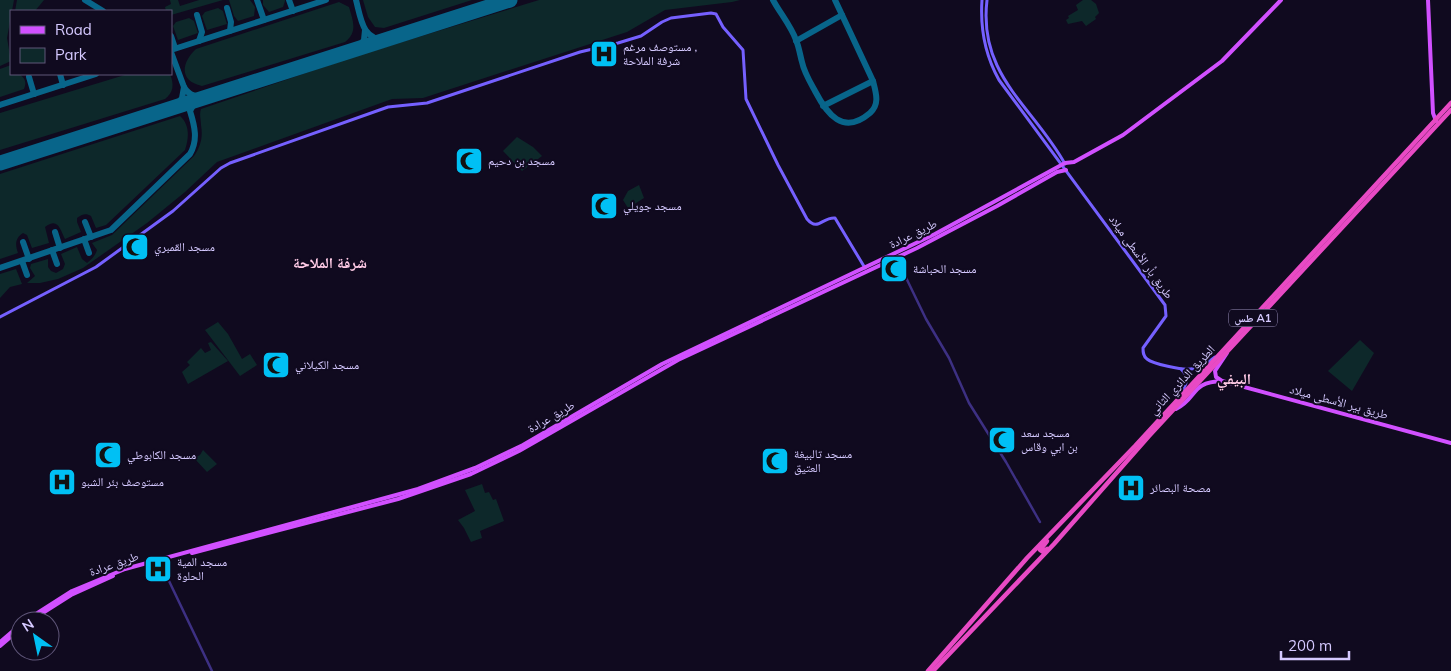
<svg xmlns="http://www.w3.org/2000/svg" width="1451" height="671" font-family="Mulish,'Noto Naskh Arabic',sans-serif">
  <style>
    .green { fill: #0d282a }
    .lines { fill: none; stroke-linecap: round; stroke-linejoin: round }
    .taxiway { stroke: #08658a; stroke-width: 6 }
    .runway { stroke: #08658a; stroke-width: 15 }
    .tertiary { stroke: #3d3083; stroke-width: 2.5 }
    .secondary { stroke: #7560ff; stroke-width: 3 }
    .primary { stroke: #d150ff; stroke-width: 4 }
    .trunk { stroke: #e84ac4; stroke-width: 4.5 }
    .labels { text-anchor: middle; stroke-width: 4; stroke-linejoin: round; paint-order: stroke }
    .shield { fill: #100a1f; stroke: #9a90bc; stroke-width: 1 }
    .shield-label { font-size: 11px; font-weight: bold; fill: #d5c9ff }
    .poi-label { font-size: 12px; fill: #d5c9ff; stroke: #100a1f; text-anchor: start }
    .street-label { font-size: 12px; fill: #d5c9ff; stroke: #100a1f }
    .quarter-label { font-size: 15px; font-weight: bold; fill: #ffcbe6; stroke: #100a1f }
  </style>
  <rect width="100%" height="100%" fill="#100a1f"/>
  <g class="green">
    <polygon points="0,0 14,0 7,38 11,61 0,66"/>
    <polygon points="17,0 44,0 35,11 15,11"/>
    <polygon points="170,0 178,0 180,6 199,0 223,0 171,15 171,11 166,11 165,7 171,4"/>
    <polygon points="229,0 250,0 255,7 254,16 238,21 234,16"/>
    <polygon points="263,0 285,0 285,1 283,7 269,12 263,5"/>
    <polygon points="363,0 472,0 384,28 375,27 368,17"/>
    <path d="M539 0H740L732 2 665 10 627 32 423 98 392 99 217 162 185 192 147 223 83 268 58 279 40 283H27L35 276 30 268 31 264 48 259V267L51 271 56 273 63 269 65 264 61 254 77 247 82 259 87 263C92 259 95 256 97 250L92 243 112 235 194 156C201 146 203 137 201 125 201 119 199 115 201 109L350 58Z"/>
    <polygon points="1083,0 1091,0 1096,4 1099,13 1095,17 1096,19 1086,26 1082,21 1068,24 1066,20 1069,18 1068,16 1078,10 1076,5"/>
    <path d="M339 2 349 7C353 21 358 32 345 42L202 86C179 81 181 63 196 49Z"/>
    <polygon points="218,8 223,11 227,24 207,30 202,16 205,12"/>
    <polygon points="189,18 194,21 198,33 178,40 173,26 176,22"/>
    <path d="M11 65V74H19C25 78 27 82 24 89L0 97V69Z"/>
    <path d="M128 74H170C174 84 174 92 165 99L0 150V113Z"/>
    <path d="M180 116C190 125 189 138 185 150L106 225 96 228 91 216C86 213 82 214 77 218V222L81 232 65 239C60 229 58 217 45 227L49 243 32 248 27 235 23 233C15 238 15 245 18 253L0 259V174Z"/>
    <polygon points="517,137 533,147 542,156 522,171 503,151"/>
    <polygon points="639,185 644,198 628,208 623,200 628,191"/>
    <polygon points="16,269 22,284 10,287 0,298 0,274"/>
    <polygon points="218,322 228,334 242,359 250,354 257,365 240,376 205,330"/>
    <polygon points="1360,340 1374,353 1352,391 1328,371"/>
    <polygon points="211,342 228,361 188,384 182,372 190,365 187,362 201,348 205,353 211,350 208,343"/>
    <polygon points="203,450 217,464 207,472 194,458 200,455"/>
    <polygon points="482,484 485,493 489,492 493,500 496,499 504,521 480,531 482,538 471,542 464,528 458,520 475,511 465,490"/>
  </g>
  <g class="lines">
    <g class="taxiway">
      <polyline points="85,0 103,11"/>
      <polyline points="257,0 264,20"/>
      <polyline points="289,0 293,11"/>
      <path d="M356 0C361 19 362 40 386 40"/>
      <path d="M773 0C780 13 791 26 796 40 799 47 800 55 802 62 804 72 810 82 815 91 827 114 843 136 870 113 880 104 876 93 873 81L835 0"/>
      <polyline points="227,8 231,22 230,31"/>
      <polyline points="197,15 202,32 199,41"/>
      <polyline points="171,36 175,48"/>
      <polyline points="796,41 842,15"/>
      <polyline points="357,49 364,40 365,30"/>
      <polyline points="171,50 326,0"/>
      <polyline points="171,52 184,87"/>
      <polyline points="60,74 63,85"/>
      <polyline points="29,77 34,94"/>
      <polyline points="0,105 96,74"/>
      <polyline points="823,106 873,81"/>
      <path d="M175 107 182 98 184 87C189 96 197 97 207 97"/>
      <polyline points="85,222 91,237"/>
      <polyline points="55,232 60,248"/>
      <polyline points="84,239 89,253"/>
      <polyline points="23,242 29,259"/>
      <polyline points="52,250 57,264"/>
      <polyline points="22,261 27,275"/>
      <path d="M0 268 111 230 190 154C198 140 195 127 190 111L196 100"/>
    </g>
    <polyline class="runway" points="0,163 510,0"/>
    <g class="tertiary">
      <polyline points="896,257 926,319 949,358 969,403 1006,462 1040,522"/>
      <polyline points="159,560 212,671"/>
    </g>
    <g class="secondary">
      <path d="M982 0C980 29 985 55 999 80L1165 305 1166 316 1143 348C1143 352 1143 356 1147 359 1153 364 1182 370 1190 369 1199 369 1208 362 1215 357"/>
      <path d="M987 0C978 76 1033 106 1065 164"/>
      <path d="M0 317 96 267 173 211 221 168 230 163 388 107 427 103 580 52 618 43 641 36 662 22 671 18 711 13 716 14 723 27 743 50 746 99 778 165 807 219C818 232 822 217 835 218L865 268"/>
      <path d="M1181 394C1186 385 1190 378 1181 369"/>
    </g>
    <g class="primary">
      <polyline points="1428,0 1433,113 1436,121"/>
      <polyline points="1222,381 1216,377 1215,371 1227,353"/>
      <path d="M1176 409C1198 398 1190 382 1222 381L1451 443"/>
      <polyline points="192,553 398,499 471,474 519,451 678,360 917,248 997,206 1057,172 1066,170"/>
      <polyline points="25,621 72,591 125,569 418,489 475,468 523,445 662,364 935,234 1065,163 1074,162 1123,135 1222,61 1281,0"/>
      <polyline points="30,621 71,595 113,576"/>
      <polyline points="0,642 20,625"/>
      <polyline points="0,646 20,629"/>
    </g>
    <g class="trunk">
      <polyline points="1047,549 1043,552 1040,550 1047,541"/>
      <polyline points="928,671 1027,558 1135,446 1451,103"/>
      <polyline points="933,671 1054,544 1149,436 1451,110"/>
    </g>
  </g>
  <defs>
    <g id="hospital-square" transform="scale(1.4375)"><rect x="-9" y="-9" width="18" height="18" rx="4" fill="#00c0f4" stroke="#100a1f"/><path d="M-5-5h3v3.5h4V-5h3V5h-3V1.5h-4V5h-3Z" fill="#111"/></g>
    <g id="mosque-square" transform="scale(1.4375)"><rect x="-9" y="-9" width="18" height="18" rx="4" fill="#00c0f4" stroke="#100a1f"/><path d="M3.5-4.9A6 6 0 1 0 3.5 4.9A5 5 0 1 1 3.5-4.9Z" fill="#111"/></g>
  </defs>
  <g fill-rule="evenodd">
    <use href="#hospital-square" x="604" y="54"/>
    <use href="#mosque-square" x="469" y="161"/>
    <use href="#mosque-square" x="604" y="206"/>
    <use href="#mosque-square" x="135" y="247"/>
    <use href="#mosque-square" x="894" y="269"/>
    <use href="#mosque-square" x="276" y="365"/>
    <use href="#mosque-square" x="1002" y="440"/>
    <use href="#mosque-square" x="108" y="455"/>
    <use href="#mosque-square" x="775" y="461"/>
    <use href="#hospital-square" x="62" y="482"/>
    <use href="#hospital-square" x="1131" y="488"/>
    <use href="#hospital-square" x="158" y="569"/>
  </g>
  <g class="labels">
    <rect class="shield" x="1229" y="309.5" width="48" height="17" rx="4"/>
    <g class="shield-label">
      <text x="1253" y="322">طس A1</text>
    </g>
    <g class="poi-label">
      <text x="623" y="51">مستوصف مرغم ,<tspan x="623" dy="14">شرفة الملاحة</tspan></text>
      <text x="488" y="165">مسجد بن دحيم</text>
      <text x="623" y="210">مسجد جويلي</text>
      <text x="154" y="251">مسجد القمبري</text>
      <text x="913" y="273">مسجد الحباشة</text>
      <text x="295" y="369">مسجد الكيلاني</text>
      <text x="1021" y="437">مسجد سعد<tspan x="1021" dy="14">بن ابي وقاس</tspan></text>
      <text x="794" y="458">مسجد تالبيغة<tspan x="794" dy="14">العتيق</tspan></text>
      <text x="127" y="459">مسجد الكابوطي</text>
      <text x="81" y="486">مستوصف بئر الشبو</text>
      <text x="1150" y="492">مصحة البصائر</text>
      <text x="177" y="566">مسجد المية<tspan x="177" dy="14">الحلوة</tspan></text>
    </g>
    <g class="street-label">
      <text transform="translate(913 234) rotate(-26)" y="4">طريق عرادة</text>
      <text transform="translate(1141 257) rotate(54)" y="4">طريق بأر الأسطى ميلاد</text>
      <text transform="translate(1182 380) rotate(-47)" y="4">الطريق الدائري الثاني</text>
      <text transform="translate(1339 402) rotate(15)" y="4">طريق بير الأسطى ميلاد</text>
      <text transform="translate(551 417) rotate(-30)" y="4">طريق عرادة</text>
      <text transform="translate(114 564) rotate(-19)" y="4">طريق عرادة</text>
    </g>
    <g class="quarter-label">
      <text x="330" y="268">شرفة الملاحة</text>
      <text x="1234" y="384">البيفي</text>
    </g>
  </g>
  <rect x="10" y="10" width="162" height="65" fill="#100a1f" stroke="#5f5679"/>
  <rect x="20" y="26" width="25" height="8" fill="#d150ff" stroke="#5f5679"/>
  <text x="55" y="35" font-size="15" fill="#d5c9ff">Road</text>
  <rect x="20" y="48" width="25" height="15" fill="#0d282a" stroke="#5f5679"/>
  <text x="55" y="60" font-size="15" fill="#d5c9ff">Park</text>
  <g transform="translate(35 636) rotate(327)"><circle r="24" fill="#100a1f" stroke="#5f5679"/>
  <path d="M0-4L9 19L0 12L-9 19Z" fill="#00c0f4"/>
  <text y="-8" font-size="14" font-weight="bold" text-anchor="middle" fill="#d5c9ff">N</text>
  </g>
  <path d="M1281 651v8h68v-8" fill="none" stroke="#d5c9ff" stroke-width="2.5"/>
  <text x="1288" y="651" font-size="15" fill="#d5c9ff" stroke="#100a1f" stroke-width="4" paint-order="stroke">200 m</text>
</svg>
